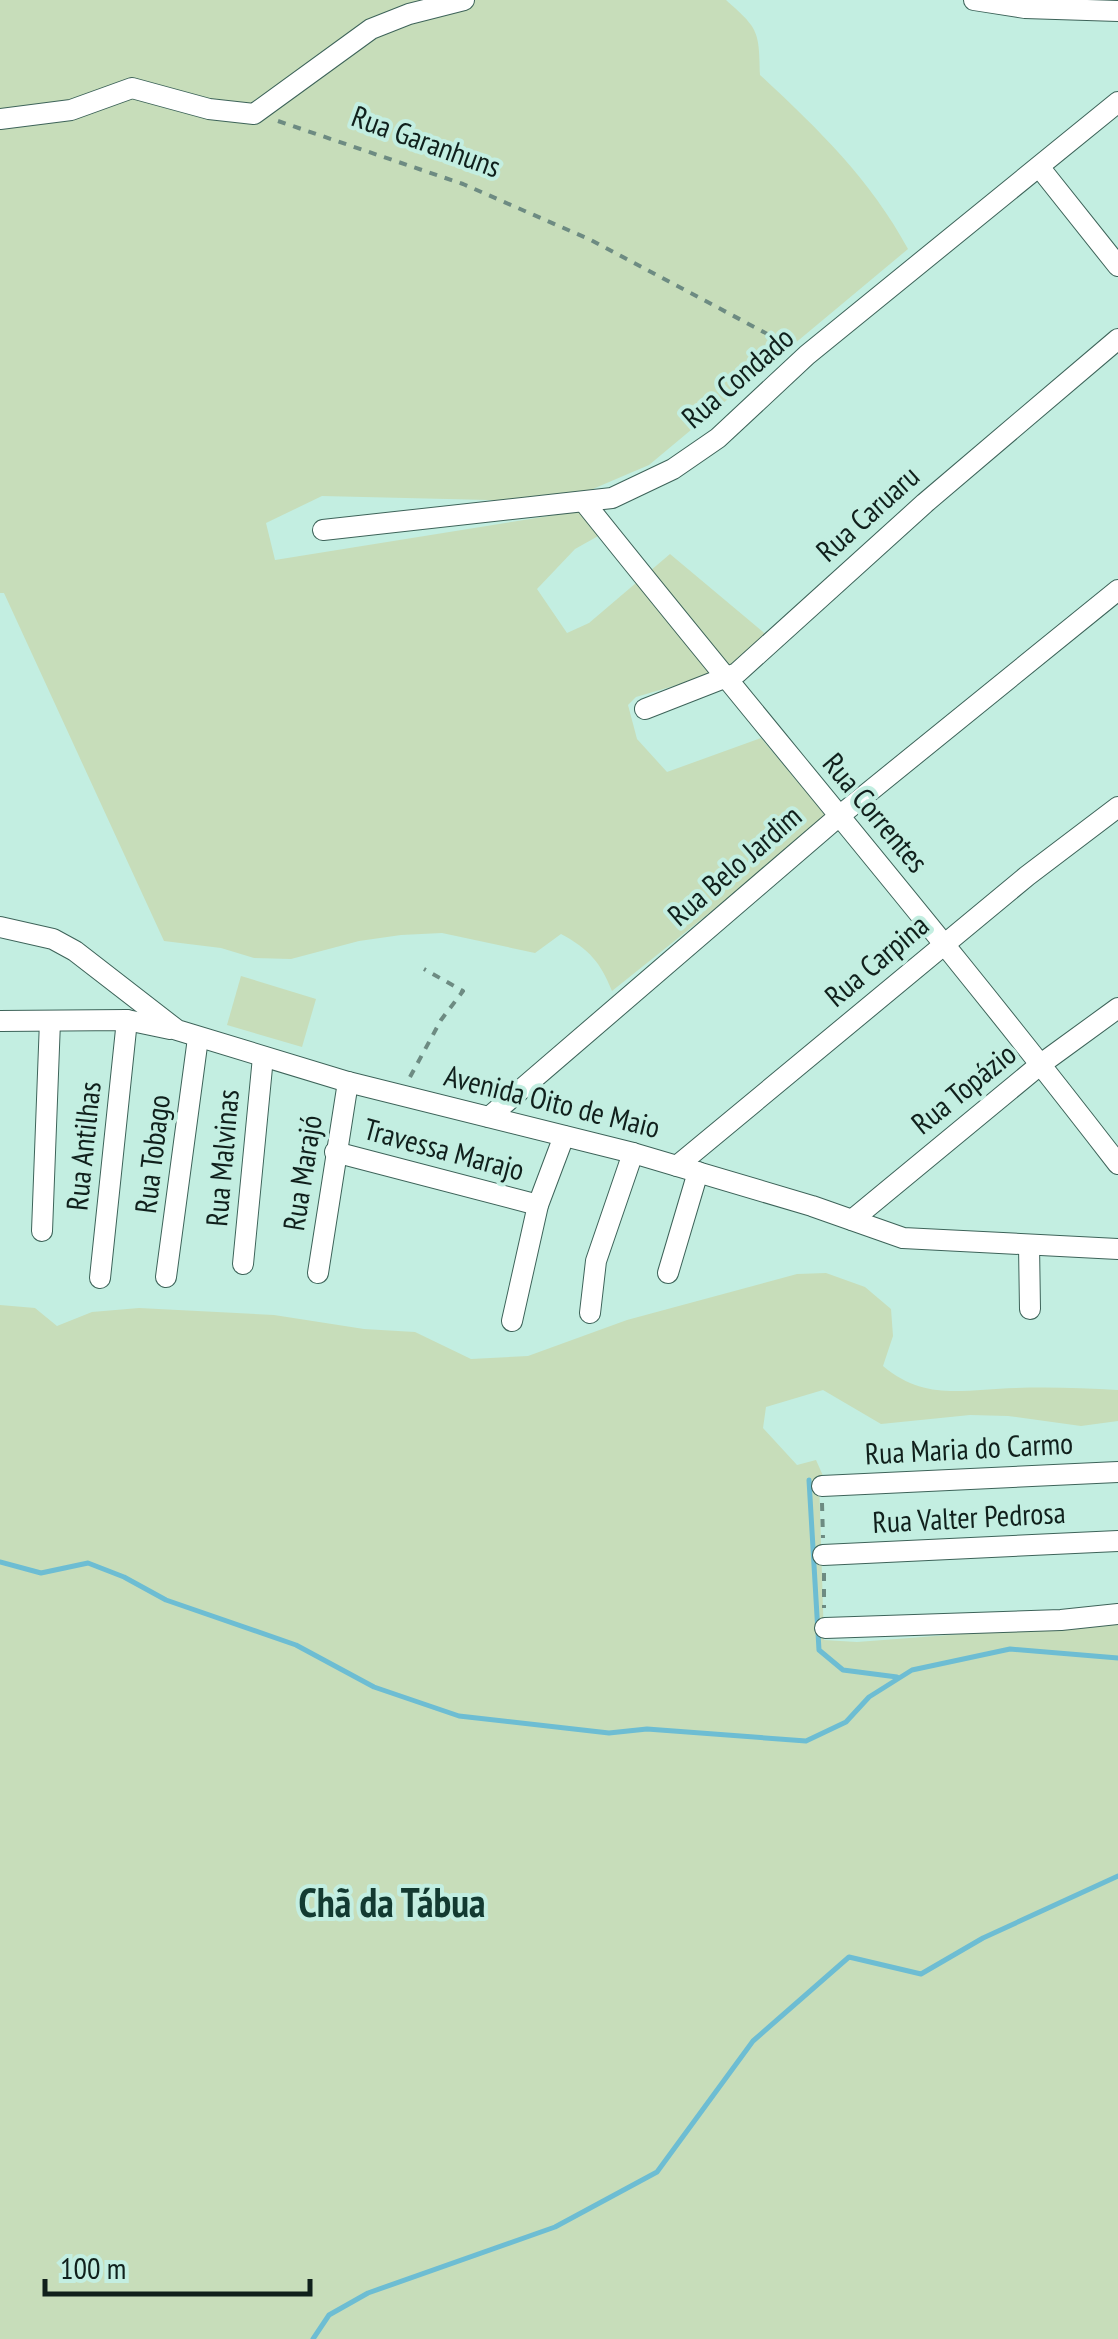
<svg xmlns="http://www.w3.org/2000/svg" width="1118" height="2339" font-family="'PT Sans Narrow',sans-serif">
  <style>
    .green { fill: #c7ddba }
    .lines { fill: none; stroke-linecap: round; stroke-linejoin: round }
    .stream { stroke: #6dbdd3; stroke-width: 5 }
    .street-casing { stroke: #3d6359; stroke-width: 22 }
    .path { stroke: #6d8b82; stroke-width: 4; stroke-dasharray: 8 8; stroke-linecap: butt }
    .street { stroke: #fff; stroke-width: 20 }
    .labels { text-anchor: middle; stroke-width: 8; stroke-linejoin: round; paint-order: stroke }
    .street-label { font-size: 30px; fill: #10201c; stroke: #c3eee1 }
    .district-label { font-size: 40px; font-weight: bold; fill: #133a31; stroke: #c3eee1 }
  </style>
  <rect width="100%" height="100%" fill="#c3eee1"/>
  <g class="green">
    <path d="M0 0H726C759 29 759 31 760 75 818 129 870 179 908 249L649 465 581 494 529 501 322 496 266 523 275 560 580 511 600 535 575 549 537 589 567 633 589 623 670 554 769 637 732 669 636 697 628 705 637 739 667 772 761 738 828 818 612 991C601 963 589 949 561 934L535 953 442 933 401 935 359 941 291 959 254 958 221 948 164 941 4 593H0Z"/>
    <polygon points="241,976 316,999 302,1047 227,1025"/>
    <path d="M826 1273 865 1287 891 1309 893 1336 883 1366C926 1402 965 1389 1016 1388 1050 1387 1084 1388 1118 1390V1421L1081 1426 1008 1416 970 1415 881 1424 823 1390 766 1407 763 1428 797 1465 816 1460 824 1478 819 1481 824 1640 857 1642 1118 1622V2339H0V1305L35 1308 57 1326 92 1312 139 1308 274 1315 364 1329 415 1332 471 1359 528 1356 627 1320 797 1274Z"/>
  </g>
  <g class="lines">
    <g class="stream">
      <polyline points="809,1480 819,1650 843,1670 897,1677"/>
      <polyline points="0,1562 41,1573 88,1563 124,1577 166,1600 296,1645 374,1687 459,1716 609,1733 647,1729 806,1741 846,1722 869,1697 912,1670 1010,1649 1118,1658"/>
      <polyline points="313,2339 329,2315 368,2293 555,2227 657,2172 753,2041 849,1957 921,1974 983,1938 1118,1876"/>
    </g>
    <g class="street-casing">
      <g id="street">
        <polyline points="974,0 1025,8 1118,11"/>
        <polyline points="0,119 71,110 132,88 209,109 254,114 371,29 409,14 464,0"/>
        <polyline points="1040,168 1118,266"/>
        <path d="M584 502C761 724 945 939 1118 1164"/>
        <polyline points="323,530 612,498 673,469 718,438 807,355 1118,102"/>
        <polyline points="645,709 737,673 925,503 1118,339"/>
        <polyline points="0,927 53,939 75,951 177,1030 348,1082 633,1153 812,1206 903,1238 1118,1249"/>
        <polyline points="0,1021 127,1020 170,1029"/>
        <polyline points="489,1117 838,817 1118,590"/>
        <polyline points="335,1152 538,1205"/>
        <polyline points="677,1166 1027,876 1118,807"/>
        <polyline points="852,1220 1041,1064 1118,1008"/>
        <polyline points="42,1231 50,1021"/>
        <polyline points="1029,1245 1030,1309"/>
        <polyline points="243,1264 263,1057"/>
        <polyline points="318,1273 348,1082"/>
        <polyline points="668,1273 698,1172"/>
        <polyline points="166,1277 198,1038"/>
        <polyline points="100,1278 127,1020"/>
        <polyline points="590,1313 596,1261 633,1153"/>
        <polyline points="512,1321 538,1205 564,1136"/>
        <polyline points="822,1486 1118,1472"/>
        <polyline points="823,1555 1118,1541"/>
        <polyline points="825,1628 1061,1620 1118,1614"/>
      </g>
    </g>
    <g class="path">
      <polyline points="278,121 463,184 591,240 790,346"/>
      <polyline points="410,1077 441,1020 463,991 424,969"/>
      <polyline points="822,1503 823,1538"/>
      <polyline points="824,1573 824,1608"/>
    </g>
    <use href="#street" class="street"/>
  </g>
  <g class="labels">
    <g class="street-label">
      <text transform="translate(426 142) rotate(20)" y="10">Rua Garanhuns</text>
      <text transform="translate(738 378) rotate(-41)" y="10">Rua Condado</text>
      <text transform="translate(868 514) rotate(-42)" y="10">Rua Caruaru</text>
      <text transform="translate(875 813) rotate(50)" y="10">Rua Correntes</text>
      <text transform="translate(735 866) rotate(-41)" y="10">Rua Belo Jardim</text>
      <text transform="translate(877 961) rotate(-40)" y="10">Rua Carpina</text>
      <text transform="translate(964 1089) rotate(-39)" y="10">Rua Topázio</text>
      <text transform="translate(552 1102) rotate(14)" y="10">Avenida Oito de Maio</text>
      <text transform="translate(84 1146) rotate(-84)" y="10">Rua Antilhas</text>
      <text transform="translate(444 1150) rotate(15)" y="10">Travessa Marajo</text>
      <text transform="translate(153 1154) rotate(-83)" y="10">Rua Tobago</text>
      <text transform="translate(223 1158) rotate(-85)" y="10">Rua Malvinas</text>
      <text transform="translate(303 1173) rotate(-81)" y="10">Rua Marajó</text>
      <text transform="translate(969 1449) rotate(-3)" y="10">Rua Maria do Carmo</text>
      <text transform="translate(969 1518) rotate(-3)" y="10">Rua Valter Pedrosa</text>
    </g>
    <g class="district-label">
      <text x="392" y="1917">Chã da Tábua</text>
    </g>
  </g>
  <path d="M45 2279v15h265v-15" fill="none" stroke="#10201c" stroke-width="5"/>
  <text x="60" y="2279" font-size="30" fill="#10201c" stroke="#c3eee1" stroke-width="8" paint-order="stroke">100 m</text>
</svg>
